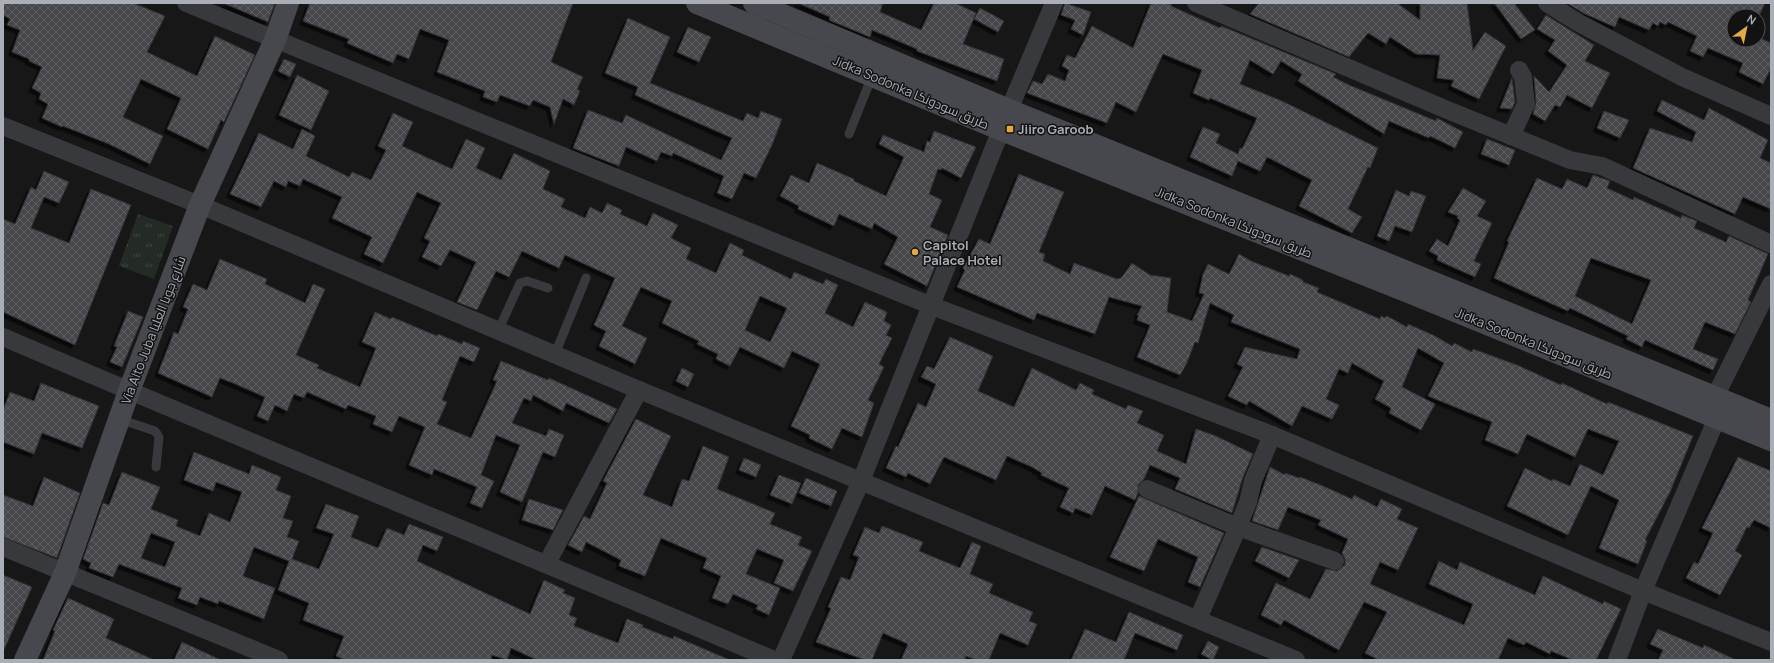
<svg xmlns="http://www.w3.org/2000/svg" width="1774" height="663" font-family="Manrope,Cairo,sans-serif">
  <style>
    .grass { fill: url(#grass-tufts) }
    .building { fill: url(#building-cross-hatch); stroke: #313134; fill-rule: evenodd; filter: url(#shadow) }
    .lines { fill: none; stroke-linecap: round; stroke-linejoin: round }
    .lane { stroke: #38393d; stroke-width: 9 }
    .street { stroke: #38393d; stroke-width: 18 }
    .secondary { stroke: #46484d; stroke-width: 22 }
    .poi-dot { fill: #e3a944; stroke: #121213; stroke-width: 1.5 }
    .labels { text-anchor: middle; stroke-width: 3; stroke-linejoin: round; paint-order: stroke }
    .street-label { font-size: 13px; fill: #aaaeb7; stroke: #121213 }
    .poi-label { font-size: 13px; font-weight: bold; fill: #aaaeb7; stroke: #121213; text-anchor: start }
  </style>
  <defs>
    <pattern id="grass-tufts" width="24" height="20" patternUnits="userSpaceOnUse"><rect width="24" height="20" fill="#232b24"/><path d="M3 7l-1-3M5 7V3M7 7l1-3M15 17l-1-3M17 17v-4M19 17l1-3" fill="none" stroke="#404742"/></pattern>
    <pattern id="building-cross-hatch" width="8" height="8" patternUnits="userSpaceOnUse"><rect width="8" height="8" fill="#46474b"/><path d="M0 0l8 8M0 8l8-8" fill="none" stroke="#5e5f63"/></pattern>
    <filter id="shadow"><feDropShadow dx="-3.5" dy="3.5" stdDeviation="0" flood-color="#0009"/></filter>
  </defs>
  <rect width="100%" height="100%" fill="#171718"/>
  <polygon class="grass" points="138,214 173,226 154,279 119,266"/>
  <g class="building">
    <polygon points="3,3 133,3 165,16 147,52 197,76 215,36 255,55 224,122 221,120 208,149 167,129 181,98 141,79 123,117 163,136 150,164 109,144 63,126 62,127 42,118 48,104 39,99 41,93 32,88 42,67 29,61 29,59 12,52 20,30 7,25 10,19 3,15"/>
    <polygon points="223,3 275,3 268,22"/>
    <polygon points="310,3 573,3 551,62 583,77 577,89 580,91 574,105 563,99 554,124 550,107 533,100 530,106 500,95 497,102 483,97 485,91 437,72 449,40 420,29 409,59 397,54 393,63 347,43 349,39 303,21"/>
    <polygon points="798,3 883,3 880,12 921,30 934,3 955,3 976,13 963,44 1004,59 997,81 917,51 917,49 872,30 870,37 829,20 830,17"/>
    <polygon points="1065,3 1091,12 1083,35 1071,29 1075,20 1061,15"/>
    <polygon points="1151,3 1171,3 1171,6 1220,28 1221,26 1236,32 1336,74 1333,77 1349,85 1436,121 1437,118 1463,132 1455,148 1430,136 1429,138 1389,121 1384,134 1298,81 1302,74 1281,61 1273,74 1250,60 1240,84 1282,101 1378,148 1370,168 1368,167 1348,209 1362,217 1352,233 1299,206 1312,180 1267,157 1260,171 1238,161 1232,176 1190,157 1203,127 1220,134 1216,143 1238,154 1240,148 1242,149 1257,118 1210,98 1209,100 1193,93 1202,70 1163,54 1136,112 1116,102 1107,123 1027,93 1033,81 1042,84 1048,74 1065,81 1069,70 1062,66 1067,55 1075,58 1092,26 1133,48"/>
    <polygon points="1259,3 1397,3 1420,20 1420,3 1467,3 1473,50 1485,32 1506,46 1479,99 1451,86 1454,80 1437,78 1440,55 1416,54 1390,37 1386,44 1368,33 1349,57 1250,14"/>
    <polygon points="1494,3 1514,3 1535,30 1521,39"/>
    <polygon points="1567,3 1765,3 1758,18 1758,16 1734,16 1734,40 1758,40 1758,37 1771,43 1771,68 1763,84 1739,72 1743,63 1708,48 1703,57 1690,51 1697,36 1668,22 1666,25 1660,22 1658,26 1653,23 1649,30 1619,17 1615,27 1583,13"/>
    <polygon points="980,8 1004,21 998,32 974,19"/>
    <polygon points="1546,15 1594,45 1585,61 1610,73 1592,108 1567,95 1560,107 1555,105 1545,121 1533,114 1536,103 1534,76 1549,92 1567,65 1548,51 1555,40 1537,29"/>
    <polygon points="628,18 670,37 650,83 743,121 747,113 758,118 761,111 782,119 772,145 756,178 744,173 732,199 717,193 724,176 673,153 672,156 661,152 657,161 626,147 619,166 573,148 588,110 622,123 626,115 721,160 732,138 635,95 638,87 605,73"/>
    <polygon points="688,27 711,37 699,62 677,52"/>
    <polygon points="284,59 296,64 290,77 278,71"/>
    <polygon points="297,75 329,91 311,130 279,115"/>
    <polygon points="1512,78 1515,102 1512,109 1500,108"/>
    <polygon points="1662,100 1704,120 1709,108 1768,140 1760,158 1771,163 1771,209 1743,197 1735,214 1633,168 1650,128 1692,142 1696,132 1657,111"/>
    <polygon points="1604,111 1629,120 1620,138 1597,128"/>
    <path d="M393 113 413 122 402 146 452 169 466 139 485 148 476 168 501 180 514 153 550 171 543 189 565 199 561 207 585 218 590 207 602 213 607 203 622 210 620 214 647 226 653 213 678 225 671 238 691 248 686 259 716 273 730 243 744 250 742 255 791 279 794 272 823 284 826 279 838 285 825 313 853 327 865 302 887 312 884 321 891 325 886 335 892 338 879 364 884 367 868 400 874 403 862 437 842 428 832 449 809 438 810 435 791 426 820 364 792 351 784 368 740 347 730 366 716 359 718 354 697 344 699 341 662 323 672 301 641 287 622 326 647 338 635 364 599 346 606 331 594 325 615 278 565 255 559 268 522 251 509 277 496 271 477 310 457 302 476 262 450 250 441 266 422 257 430 241 424 238 441 203 417 192 383 263 364 254 372 237 332 218 342 197 303 179 300 186 288 181 286 187 274 181 261 207 230 194 259 133 293 149 302 129 315 136 306 156 349 177 352 172 371 180 386 150 378 146ZM760 296 787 308 770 342 745 330Z"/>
    <polygon points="934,131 976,147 961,178 942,168 941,170 938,169 929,194 942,200 930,227 948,235 927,286 884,264 898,237 874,223 872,229 839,214 834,226 798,209 799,206 780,196 791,175 809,183 817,163 854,179 854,181 886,196 904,157 879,144 883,135 924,152 927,141 930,142"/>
    <polygon points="1487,139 1515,150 1509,165 1481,154"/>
    <polygon points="44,171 69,182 59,203 44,197 31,228 69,243 91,189 131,205 75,345 3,312 3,219 15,224 31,187 36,190"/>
    <polygon points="1019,174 1064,192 1039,252 1045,254 1043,261 1070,274 1074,263 1117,279 1121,278 1132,263 1150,275 1171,278 1167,312 1192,321 1204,294 1199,293 1203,274 1208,264 1229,274 1239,254 1251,261 1289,276 1290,274 1303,280 1303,282 1319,288 1317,292 1380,319 1381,316 1385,318 1387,316 1407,327 1408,324 1435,336 1452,346 1454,343 1472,352 1473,349 1517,365 1561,385 1562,383 1607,404 1608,402 1693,436 1670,492 1645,540 1647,541 1638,564 1599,548 1619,500 1591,486 1568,535 1507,506 1525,468 1552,481 1553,479 1570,486 1580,464 1603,475 1619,441 1588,429 1575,457 1527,434 1518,454 1485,440 1492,422 1428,396 1444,363 1418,348 1402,387 1435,404 1421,430 1389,413 1391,408 1375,399 1384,381 1352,363 1348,373 1339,369 1326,399 1339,405 1332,419 1302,406 1292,426 1249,401 1247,405 1228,396 1243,367 1237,364 1245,347 1297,359 1300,349 1231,322 1234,315 1210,303 1198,343 1195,342 1186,365 1180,375 1137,357 1149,328 1150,325 1137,320 1139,315 1137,315 1142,306 1109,297 1095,334 1037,313 1034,320 957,287 965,270 963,268 979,239 990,244"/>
    <path d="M1593 175 1610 181 1607 188 1633 200 1634 197 1681 218 1682 215 1697 221 1694 228 1726 242 1729 236 1768 254 1748 300 1751 302 1735 334 1705 322 1693 349 1718 359 1713 370 1645 340 1642 347 1626 339 1628 336 1570 308 1568 311 1494 278 1509 242 1507 241 1537 178 1562 189 1567 179 1587 188ZM1591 258 1651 280 1632 324 1575 296Z"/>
    <polygon points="1463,188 1486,201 1477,216 1492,223 1474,261 1481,264 1475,277 1437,260 1438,256 1429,251 1437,239 1448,246 1460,220 1457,218 1458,216 1448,212"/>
    <polygon points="1396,190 1409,196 1411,191 1426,196 1412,232 1395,226 1389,241 1377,236"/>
    <polygon points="220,259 267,279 265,284 305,303 313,284 325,289 296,355 319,365 317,368 360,387 376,348 362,342 375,312 391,319 392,317 437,336 438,334 462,344 463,341 480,348 474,362 460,356 442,400 447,402 437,424 471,438 497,381 493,380 501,361 548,380 549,378 617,409 609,423 566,403 563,411 533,395 531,401 524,398 512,423 546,436 549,429 564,435 555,457 543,452 522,502 500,492 520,445 496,435 481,475 494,481 482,508 470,503 477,487 434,469 432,475 409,465 425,427 399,416 392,432 373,424 376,416 348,405 346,409 307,392 304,398 294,394 287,411 275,405 268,421 257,416 265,397 233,383 220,378 212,397 158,373 174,332 178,334 188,309 183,307 193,284 207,290"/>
    <polygon points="128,311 143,317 122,367 110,362 117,347 114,346"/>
    <polygon points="950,337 993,356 978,391 1014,407 1032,368 1076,390 1080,383 1094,390 1092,394 1126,409 1128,405 1143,411 1137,423 1164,435 1157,451 1186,464 1196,429 1216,436 1253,454 1243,477 1232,513 1175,489 1180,478 1150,465 1144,479 1138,485 1138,493 1135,500 1105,486 1092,515 1075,508 1073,513 1060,507 1069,488 1041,475 1042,473 1032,467 1007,456 996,480 944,457 930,484 908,473 906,477 886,468 896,446 898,447 918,403 926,407 936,384 921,377 927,366 934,369"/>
    <polygon points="682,368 694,374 688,387 676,381"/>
    <polygon points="41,383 99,406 82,448 42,433 34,454 3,442 3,410 10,392 34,401"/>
    <polygon points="636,419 671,436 643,495 672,507 682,479 689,481 703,446 729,457 717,489 775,513 770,524 802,537 798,545 812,551 793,591 774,583 784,560 757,549 746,574 780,588 769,615 756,609 758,605 733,594 728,604 712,598 721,576 703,568 707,558 661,538 645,576 619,566 621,560 586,542 582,552 568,545 584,516 590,519 607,483 603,481"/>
    <path d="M194 452 249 474 252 465 281 477 276 490 291 496 283 518 293 521 287 537 299 541 292 559 319 569 334 534 316 528 326 504 359 516 351 537 378 548 387 528 404 535 409 524 443 537 437 551 423 545 417 561 530 614 544 580 565 590 563 593 575 598 569 615 577 618 574 626 618 643 627 619 643 625 642 627 673 639 674 636 730 660H537L511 648 507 660 492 655 491 660H345L336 656 344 636 303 620 309 603 278 590 289 561 254 547 243 576 275 588 264 619 219 601 218 604 200 597 197 605 178 598 182 588 119 564 113 577 89 568 91 563 83 559 103 503 109 505 122 472 160 487 151 509 178 520 176 526 200 536 209 513 230 522 242 492 216 482 213 491 184 480ZM151 533 175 542 165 567 141 558Z"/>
    <polygon points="1738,457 1771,471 1771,528 1754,520 1749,528 1747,527 1735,551 1742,555 1720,595 1686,578 1694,562 1698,564 1713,533 1702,528"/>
    <polygon points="744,458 761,465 756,477 739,470"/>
    <polygon points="1270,467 1285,475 1285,473 1299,478 1300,477 1323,486 1352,499 1354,495 1377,507 1381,499 1402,509 1397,519 1418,528 1398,570 1380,562 1370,584 1464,625 1473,604 1429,584 1439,561 1457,570 1460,562 1535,595 1543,576 1603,604 1604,601 1621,609 1596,660 1573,660 1551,651 1550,654 1526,642 1524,645 1508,638 1498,660 1379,660 1365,653 1387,612 1364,602 1339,650 1284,620 1281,625 1261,615 1276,583 1310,599 1326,569 1337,571 1345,565 1345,559 1342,553 1348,539 1318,525 1321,520 1288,507 1278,530 1252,521"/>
    <polygon points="779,475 801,483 792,504 770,495"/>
    <polygon points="44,477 80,493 57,558 3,537 3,495 33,506"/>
    <polygon points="806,478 837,491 831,506 799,493"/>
    <polygon points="1139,496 1224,533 1200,587 1188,582 1198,557 1158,539 1144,571 1110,557"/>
    <polygon points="529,499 563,510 553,530 522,520"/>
    <polygon points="882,526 923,542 919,551 960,568 972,542 981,546 970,574 993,584 989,593 1033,612 1029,621 1037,624 1028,645 1000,633 989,660 976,660 966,656 965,660 901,660 908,644 883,633 872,660 865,660 816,642 831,608 828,607 841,577 850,580 859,557 853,555 865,527 879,533"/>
    <polygon points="1262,547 1299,560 1289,578 1255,561"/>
    <polygon points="3,575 32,587 3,652"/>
    <polygon points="68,598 114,619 106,638 154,660 43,660 55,631 53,630"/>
    <polygon points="1129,612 1183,635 1177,650 1135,633 1124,660 1071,660 1085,629 1116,642"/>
    <polygon points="1658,629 1703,648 1704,645 1736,660 1658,660 1663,650 1650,644"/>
    <polygon points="1208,641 1219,647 1213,660 1201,654"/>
    <polygon points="182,642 221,660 174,660"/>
  </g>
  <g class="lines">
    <g class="lane">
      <polyline points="849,134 872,76"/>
      <polyline points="498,331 520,283 527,281 548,288"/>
      <polyline points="555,354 586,278"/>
      <polyline points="119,419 155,431 159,437 156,467"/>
    </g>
    <g class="street">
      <polyline points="186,3 932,306 1272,435 1643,591 1771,642"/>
      <polyline points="1196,3 1445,109 1570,160 1602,166 1771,244"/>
      <polyline points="1547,3 1579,23 1682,77 1771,116"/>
      <polyline points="3,126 200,205 639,390 1296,660"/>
      <polyline points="1511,136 1526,104 1523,77 1519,70"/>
      <path d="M3 337C259 447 518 551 774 660"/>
      <polyline points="1147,489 1238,527 1335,561"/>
      <polyline points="3,547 279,660"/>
      <polyline points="547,563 639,390"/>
      <polyline points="1198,619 1238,527 1248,502 1253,481 1272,435"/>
      <polyline points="781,660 861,481 1009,110 1054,3"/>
      <polyline points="1617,660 1643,591 1717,418 1715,397 1771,284"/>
    </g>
    <g class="secondary">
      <polyline points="697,3 1002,130 1411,293 1771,440"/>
      <polyline points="754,3 1009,110 1771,420"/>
      <polyline points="25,660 65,573 129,391 200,205 275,40 288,3"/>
    </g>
  </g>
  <g class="poi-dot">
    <rect x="1006" y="125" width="8" height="8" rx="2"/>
    <circle cx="915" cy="252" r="4"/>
  </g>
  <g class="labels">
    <g class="street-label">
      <text transform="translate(911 92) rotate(23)" y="5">Jidka Sodonka طريق سودونكا</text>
      <text transform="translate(1234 222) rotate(22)" y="5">Jidka Sodonka طريق سودونكا</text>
      <text transform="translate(153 330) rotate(-69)" y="5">Via Alto Juba شارع جوبا العليا</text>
      <text transform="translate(1534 343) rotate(22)" y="5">Jidka Sodonka طريق سودونكا</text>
    </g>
    <g class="poi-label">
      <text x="1018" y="134">Jiiro Garoob</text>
      <text x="923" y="250">Capitol<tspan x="923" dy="15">Palace Hotel</tspan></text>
    </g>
  </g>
  <rect width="1774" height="663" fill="none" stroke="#aaaeb7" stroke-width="8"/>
  <g transform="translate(1746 28) rotate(33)"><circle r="19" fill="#121213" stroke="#4f5055"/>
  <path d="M0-3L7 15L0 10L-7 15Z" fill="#e3a944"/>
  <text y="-6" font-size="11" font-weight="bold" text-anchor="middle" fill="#aaaeb7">N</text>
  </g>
</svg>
